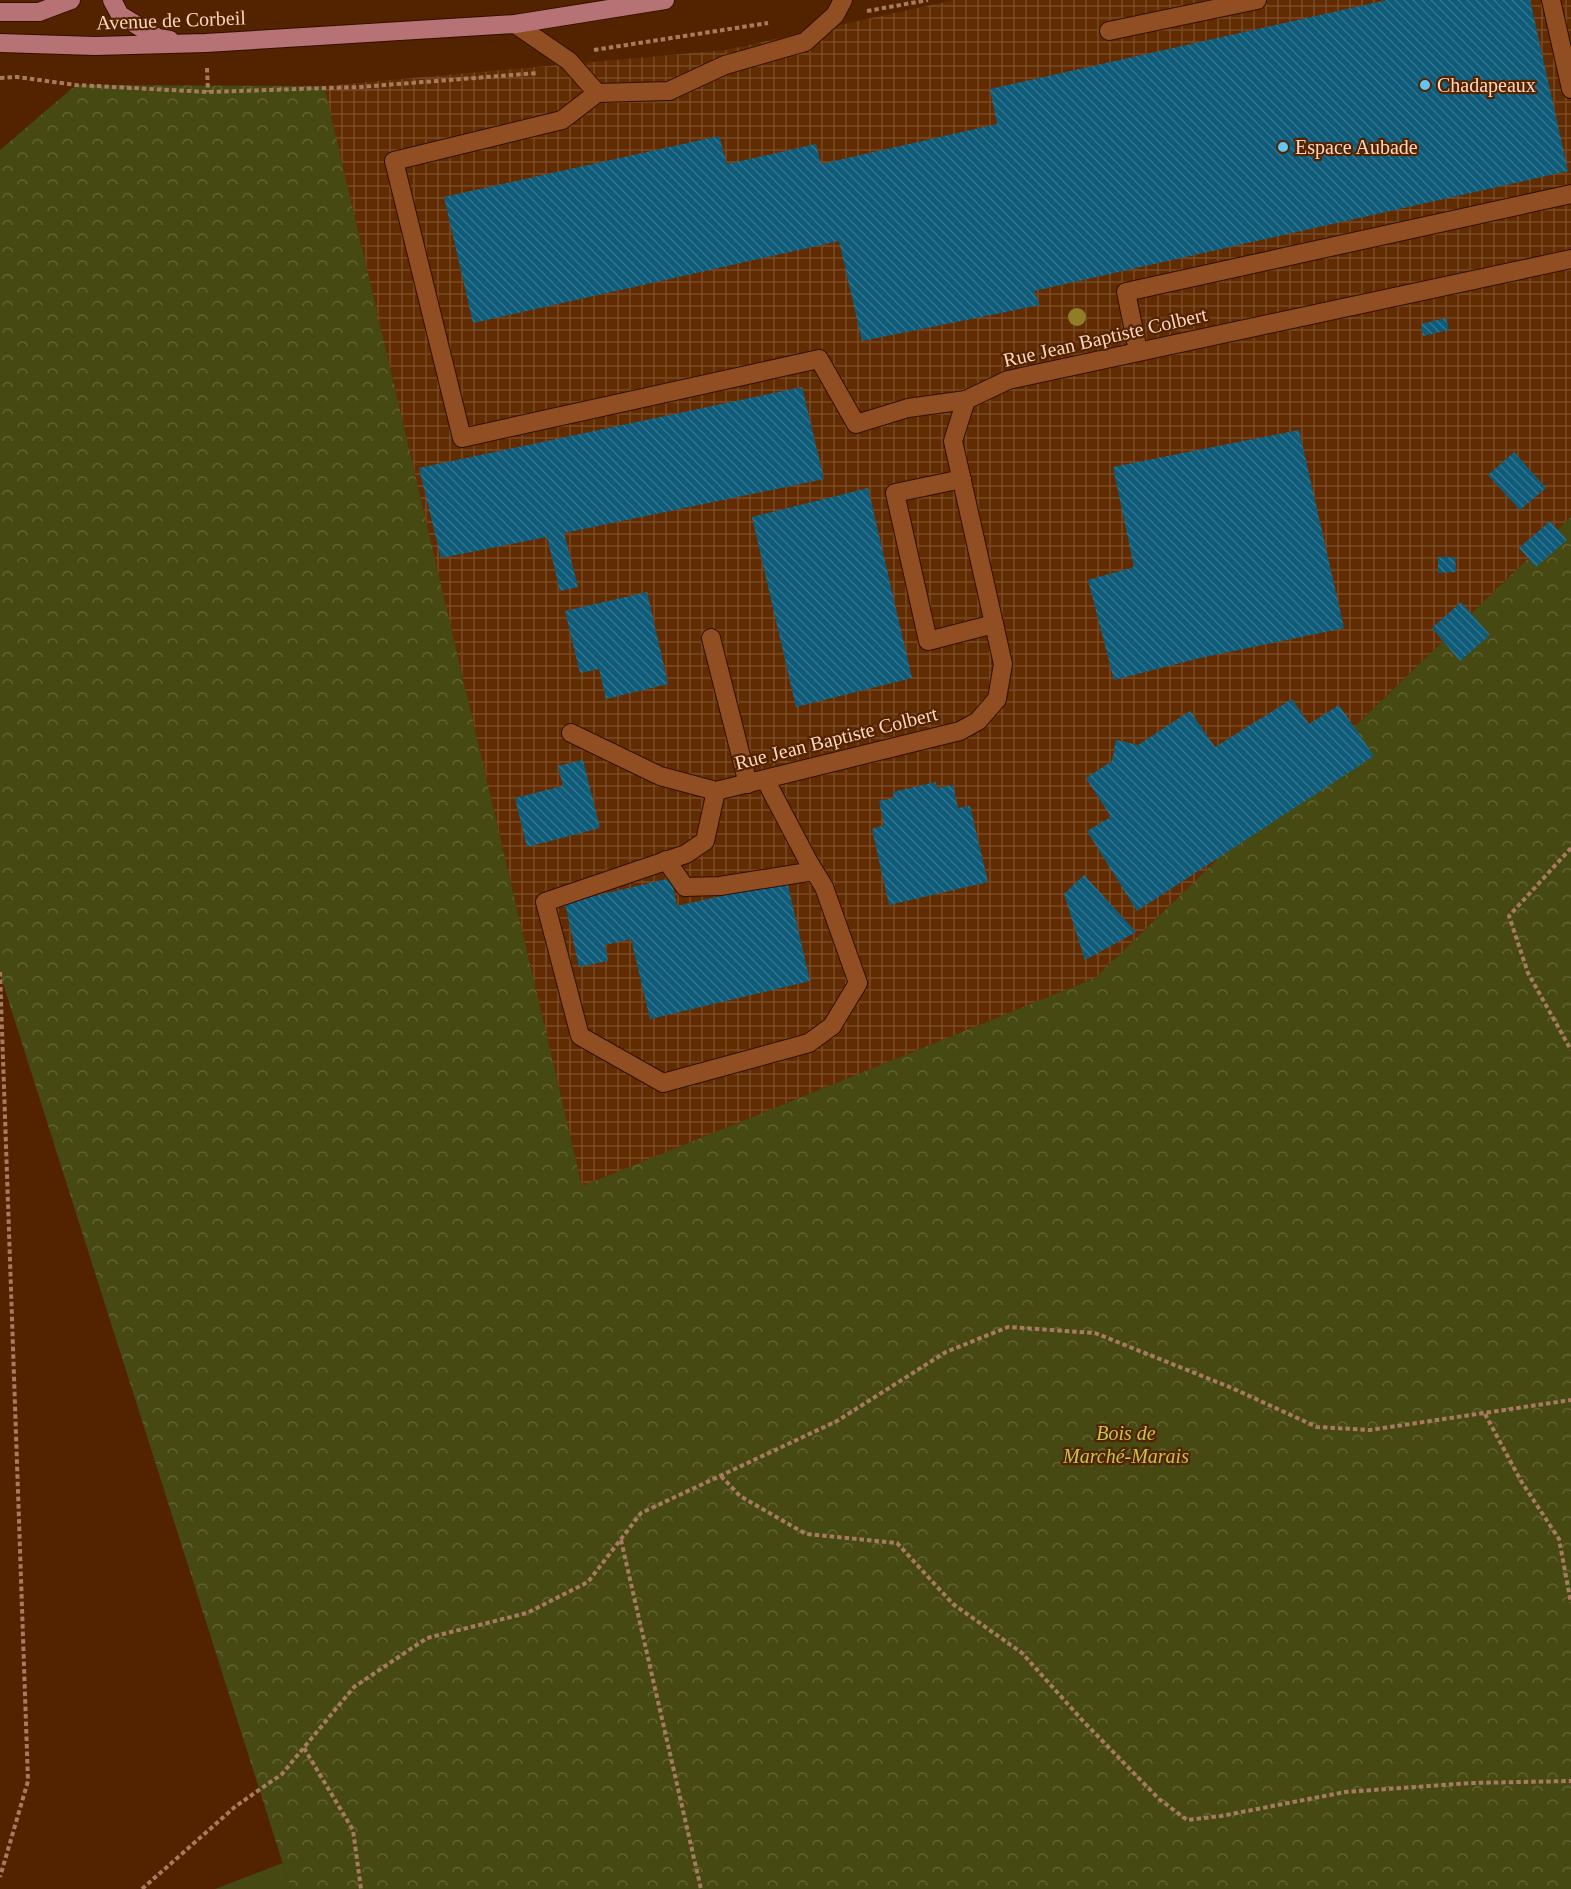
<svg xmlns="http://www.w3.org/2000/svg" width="1571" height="1889" font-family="'Times New Roman',serif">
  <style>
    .industrial { fill: url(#industrial-grid) }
    .forest { fill: url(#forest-crowns) }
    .pitch { fill: #474913 }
    .building { fill: url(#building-back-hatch) }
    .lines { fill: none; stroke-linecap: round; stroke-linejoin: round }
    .minor-casing { stroke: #310f00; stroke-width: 20 }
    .major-casing { stroke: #310f00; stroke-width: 20 }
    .path { stroke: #a77b5f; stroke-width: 4; stroke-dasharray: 4.5 3; stroke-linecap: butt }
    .minor { stroke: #914e23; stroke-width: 18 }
    .major { stroke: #b77275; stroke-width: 18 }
    .tree { fill: #907d29 }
    .poi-dot { fill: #67c4f0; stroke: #532300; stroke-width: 2 }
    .labels { text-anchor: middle; stroke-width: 4.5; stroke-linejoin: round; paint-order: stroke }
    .street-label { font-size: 20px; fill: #fdd6c0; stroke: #532300 }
    .poi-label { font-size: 20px; fill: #fdd6c0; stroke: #532300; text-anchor: start }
    .park-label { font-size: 20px; font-style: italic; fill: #c2c64a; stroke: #532300 }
  </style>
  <defs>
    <pattern id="industrial-grid" width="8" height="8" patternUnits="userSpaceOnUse" patternTransform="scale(1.5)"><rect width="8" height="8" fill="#622c02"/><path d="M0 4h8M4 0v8" fill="none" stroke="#794a25"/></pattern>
    <pattern id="forest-crowns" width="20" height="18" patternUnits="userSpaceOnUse" patternTransform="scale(1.5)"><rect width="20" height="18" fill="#474913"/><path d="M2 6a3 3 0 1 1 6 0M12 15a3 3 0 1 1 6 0" fill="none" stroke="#626234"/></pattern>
    <pattern id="building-back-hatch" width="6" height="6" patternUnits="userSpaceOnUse" patternTransform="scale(1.5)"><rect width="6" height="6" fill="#0f5c7a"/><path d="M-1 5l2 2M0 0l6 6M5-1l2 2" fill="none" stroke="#33738b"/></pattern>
  </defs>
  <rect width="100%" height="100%" fill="#532300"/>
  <polygon class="industrial" points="954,0 1571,0 1571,517 1095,978 582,1186 324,86 726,50"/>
  <polygon class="forest" points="76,85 324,86 582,1186 1095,978 1571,517 1571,1889 291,1889 0,974 0,150"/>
  <polygon class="pitch" points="283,1863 291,1889 215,1889"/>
  <g class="building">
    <polygon points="1387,0 1530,0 1568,171 1034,291 1040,305 862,341 839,241 473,323 444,197 719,136 727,164 816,144 821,164 997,124 990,89"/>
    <polygon points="1446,318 1449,330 1423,336 1421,324"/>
    <polygon points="802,387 824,479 564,533 578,587 560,591 547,537 441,558 419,468"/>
    <polygon points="1299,430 1344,628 1200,658 1114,680 1088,580 1134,567 1113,467"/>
    <polygon points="1514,452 1546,488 1520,510 1488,475"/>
    <polygon points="868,488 912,678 796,707 752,517"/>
    <polygon points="1550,521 1567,540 1536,567 1519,548"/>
    <polygon points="1438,557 1455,557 1456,572 1438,573"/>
    <polygon points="647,592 668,684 606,699 599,669 580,673 565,611"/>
    <polygon points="1461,602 1490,635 1460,661 1432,628"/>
    <polygon points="1292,699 1309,724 1339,705 1374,756 1137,911 1087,831 1111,817 1086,778 1112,761 1116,740 1138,745 1190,711 1215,747"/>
    <polygon points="583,760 600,828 527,847 515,798 563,786 558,766"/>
    <polygon points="936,782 937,788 953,785 958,808 970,806 988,882 889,905 872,829 884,825 879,801 894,798 893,792"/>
    <polygon points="1084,875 1136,932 1085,960 1064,894"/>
    <polygon points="671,878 677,906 787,881 810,981 650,1019 631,939 605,945 608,961 579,967 565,903"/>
  </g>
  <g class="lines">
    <g class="minor-casing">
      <g id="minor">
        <polyline points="1551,0 1571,89"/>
        <polyline points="515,24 569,61 597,93 669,91 725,65 805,42 835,15 843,0"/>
        <polyline points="1109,31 1257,0"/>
        <polyline points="597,93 562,120 394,161 462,438 819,359 856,424 908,408 966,400"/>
        <polyline points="1138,351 1126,292 1571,194"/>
        <polyline points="962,479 895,493 928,641 994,624"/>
        <polyline points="711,638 748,784"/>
        <polyline points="571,733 660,776 716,791 960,731 978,721 997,699 1003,664 953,441 966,400 1008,380 1571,259"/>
        <polyline points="716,791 705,841 686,854 545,902 580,1036 663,1083 809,1043 832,1026 858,983 824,887 808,861 765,779"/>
        <polyline points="666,860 685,887 720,886 814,871"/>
      </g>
    </g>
    <g class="major-casing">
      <g id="major">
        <polyline points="112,0 120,15 158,38 170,40"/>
        <polyline points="0,12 39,12 71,0"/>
        <polyline points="0,43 95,46 206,43 515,24 665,0"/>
      </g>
    </g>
    <g class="path">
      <polyline points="867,11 928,0"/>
      <polyline points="594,50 768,23"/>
      <polyline points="207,68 208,92"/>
      <polyline points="0,78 17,77 76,85 208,92 360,87 538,73"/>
      <polyline points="1571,848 1509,916 1528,973 1571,1050"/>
      <polyline points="0,972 28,1781 0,1877"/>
      <polyline points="1485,1414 1521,1481 1559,1539 1571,1603"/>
      <polyline points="721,1476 740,1496 806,1534 897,1543 953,1604 1022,1653 1083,1721 1159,1799 1187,1820 1221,1816 1345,1792 1471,1783 1571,1781"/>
      <polyline points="621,1540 701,1889"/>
      <polyline points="304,1748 353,1830 361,1889"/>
      <polyline points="142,1889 236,1806 282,1774 354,1687 427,1638 527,1613 588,1582 641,1513 837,1421 946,1352 1008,1327 1095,1333 1232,1388 1317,1427 1370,1430 1571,1400"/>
    </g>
    <use href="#minor" class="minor"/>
    <use href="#major" class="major"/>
  </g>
  <circle class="tree" cx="1077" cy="317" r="9"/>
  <g class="poi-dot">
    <circle cx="1425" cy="85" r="6"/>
    <circle cx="1283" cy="147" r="6"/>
  </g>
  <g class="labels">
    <g class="street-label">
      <text transform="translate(171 20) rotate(-2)" y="7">Avenue de Corbeil</text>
      <text transform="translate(1105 337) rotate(-13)" y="7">Rue Jean Baptiste Colbert</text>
      <text transform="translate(836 738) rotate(-14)" y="7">Rue Jean Baptiste Colbert</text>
    </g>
    <g class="poi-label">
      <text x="1437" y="92">Chadapeaux</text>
      <text x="1295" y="154">Espace Aubade</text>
    </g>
    <g class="park-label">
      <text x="1126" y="1440">Bois de<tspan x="1126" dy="23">Marché-Marais</tspan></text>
    </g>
  </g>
</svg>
